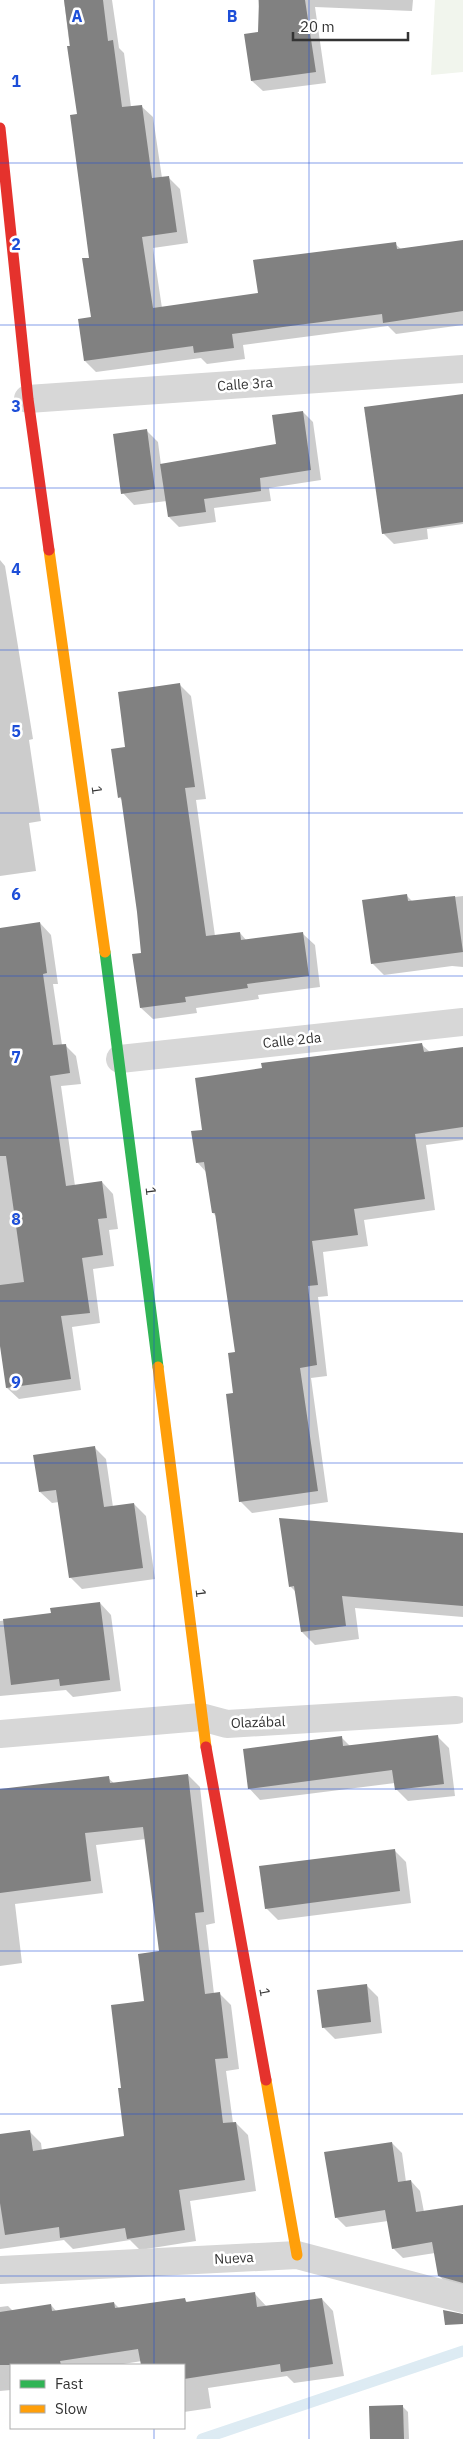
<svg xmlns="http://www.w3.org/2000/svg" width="463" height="2439" font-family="'IBM Plex Sans',sans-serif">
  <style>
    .green { fill: #f1f5ed }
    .shadow { fill: #0003 }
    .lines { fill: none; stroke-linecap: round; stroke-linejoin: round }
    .stream { stroke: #ddebf3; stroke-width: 11 }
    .building { fill: #818181 }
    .street { stroke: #d7d7d7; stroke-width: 28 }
    .fast { stroke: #30b455; stroke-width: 11 }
    .slow { stroke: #ff9f0a; stroke-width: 11 }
    .jam { stroke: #e5322d; stroke-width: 11 }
    .grid { fill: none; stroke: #1d4ed8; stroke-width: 1; stroke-opacity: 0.55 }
    .labels { text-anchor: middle; stroke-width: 5; stroke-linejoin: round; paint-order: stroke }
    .street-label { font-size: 14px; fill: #333; stroke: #fff }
    .grid-label { font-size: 16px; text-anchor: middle; font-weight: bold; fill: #1d4ed8; stroke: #fff; stroke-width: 5; stroke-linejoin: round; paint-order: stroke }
  </style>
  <rect width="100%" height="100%" fill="#fff"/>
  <polygon class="green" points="435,0 463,0 463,72 431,75"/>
  <g class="shadow">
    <polygon points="64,0 112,0 119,48 124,53 131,107 141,106 153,117 162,178 168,177 180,189 188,243 153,248 162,308 260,294 395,244 401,249 463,241 463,325 396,334 388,326 243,345 245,359 207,364 201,358 96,372 85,361 92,318 90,259 78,115"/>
    <polygon points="258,0 413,0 412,11 315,7 326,83 263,91 252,81 263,33"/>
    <polygon points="463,396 463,524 427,529 428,539 394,544 383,533"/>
    <polygon points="303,412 313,422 321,480 269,488 271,501 214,508 216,522 179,527 169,517 167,501 134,505 123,493 146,430 158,442 161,465 277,445"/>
    <polygon points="0,560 5,566 33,739 29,740 41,821 29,823 36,871 0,876"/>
    <polygon points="180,685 191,696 206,799 196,800 215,936 240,933 247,941 303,934 315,945 320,987 258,995 259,999 196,1008 197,1013 153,1019 141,1008 142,954 138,912 123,801 119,797 126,748"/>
    <polygon points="406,895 413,902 463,896 463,967 452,966 384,975 372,963"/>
    <polygon points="40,923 51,935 58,984 53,984 62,1045 65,1045 76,1056 81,1084 61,1086 75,1186 102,1182 113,1194 118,1229 109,1230 114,1266 93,1269 100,1323 72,1327 81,1390 19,1399 7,1388 0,1337 0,929"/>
    <polygon points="422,1045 430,1052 463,1048 463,1140 426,1145 435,1210 364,1220 368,1246 323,1252 328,1296 318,1297 327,1376 311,1378 328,1502 252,1513 240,1501 235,1394 236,1353 216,1216 213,1213 207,1173 197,1162 203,1131"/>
    <polygon points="95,1448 106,1459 113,1507 134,1504 146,1516 155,1579 82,1589 70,1577 59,1502 52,1503 40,1492"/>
    <polygon points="463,1535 463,1617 355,1608 359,1639 315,1645 302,1632 296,1592 290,1586"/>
    <polygon points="100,1603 111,1615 121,1691 73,1697 66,1690 0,1696 0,1621 52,1614"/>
    <polygon points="437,1736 449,1748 455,1796 408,1801 396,1789 395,1783 260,1800 249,1788 342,1738 350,1746"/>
    <polygon points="188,1775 200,1787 215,1923 206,1925 214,1994 219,1993 231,2005 239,2069 226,2071 233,2123 236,2123 248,2135 256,2191 190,2201 196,2241 140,2250 130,2240 73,2249 64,2240 0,2249 0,2136 29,2131 41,2143 42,2151 125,2138 123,2089 160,1953 146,1839 96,1845 103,1893 15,1904 22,1963 0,1966 0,1796 108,1778 115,1784"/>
    <polygon points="394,1850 406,1862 411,1903 278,1920 266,1908"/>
    <polygon points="366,1985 378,1997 382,2033 335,2039 323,2027"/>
    <polygon points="392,2143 402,2153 406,2182 411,2181 420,2191 424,2212 463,2206 463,2288 449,2285 439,2276 435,2253 403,2258 393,2248 388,2221 346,2227 336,2217"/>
    <polygon points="254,2293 267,2307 322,2299 333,2311 344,2376 294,2383 287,2376 208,2388 211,2408 184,2412 184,2365 142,2365 142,2361 117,2365 11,2365 11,2390 0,2391 0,2307 8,2306 13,2311 51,2305 57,2312 114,2303 120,2309 184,2299 188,2303"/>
    <polygon points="402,2406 408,2412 409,2439 371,2439"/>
  </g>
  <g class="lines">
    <polyline class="stream" points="202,2439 463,2351"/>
  </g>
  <g class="building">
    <polygon points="64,0 103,0 108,41 113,40 122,107 142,105 152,178 169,176 177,232 142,237 153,308 258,293 253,260 396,242 397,249 463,240 463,311 383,323 382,314 283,327 232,334 234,348 194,353 193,346 84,361 78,319 91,317 82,258 89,258 70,115 77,114 67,46 70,46"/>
    <polygon points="259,0 305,0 316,72 251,81 244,34 258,32"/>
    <polygon points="463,394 463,522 382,534 364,407"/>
    <polygon points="303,411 311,470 260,478 261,491 204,499 206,512 168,517 160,464 276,444 272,415"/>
    <polygon points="147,429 155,489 121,494 113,434"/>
    <polygon points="180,683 195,787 185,788 206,936 240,932 241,940 303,932 309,976 247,984 248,988 185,997 186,1002 140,1008 132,954 141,953 137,912 121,797 118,798 111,749 125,747 118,692"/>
    <polygon points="407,894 408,901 455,896 463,952 371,964 362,900"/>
    <polygon points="40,922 47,973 43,974 53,1045 66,1044 70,1073 50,1076 66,1186 102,1181 107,1218 98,1219 103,1255 82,1258 90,1313 61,1316 71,1379 6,1388 0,1346 0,1285 24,1282 6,1156 0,1156 0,928"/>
    <polygon points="422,1043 424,1052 463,1047 463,1127 415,1134 425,1199 354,1209 358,1235 312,1241 318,1285 308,1286 317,1365 300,1368 318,1491 239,1502 226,1394 233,1393 228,1353 235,1352 215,1213 212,1213 204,1162 196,1163 191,1131 202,1130 195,1078 262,1068 261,1063"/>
    <polygon points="95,1446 104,1507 134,1503 143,1568 69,1578 56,1490 39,1492 33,1455"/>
    <polygon points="279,1518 463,1533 463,1606 342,1596 346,1626 301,1632 294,1586 289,1587"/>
    <polygon points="100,1602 110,1680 60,1686 59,1679 11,1685 3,1619 51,1613 50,1608"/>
    <polygon points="438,1735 444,1784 395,1790 392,1770 248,1789 243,1749 342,1736 343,1746"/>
    <polygon points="188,1774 204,1912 195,1913 205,1994 220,1992 228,2058 215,2059 223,2123 236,2122 245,2180 179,2190 185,2230 127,2239 125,2228 60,2238 59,2227 5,2235 0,2203 0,2134 30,2130 33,2151 124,2136 118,2088 121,2088 111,2005 144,2001 138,1954 159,1951 143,1827 85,1833 91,1881 0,1893 0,1789 109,1776 110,1783"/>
    <polygon points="395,1849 400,1891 265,1909 259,1866"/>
    <polygon points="367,1984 371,2022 322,2028 317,1990"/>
    <polygon points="392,2142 398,2182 411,2180 416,2212 463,2205 463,2283 438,2276 432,2242 392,2249 385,2210 335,2218 324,2152"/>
    <polygon points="255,2292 257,2307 322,2298 333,2364 281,2372 280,2364 184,2379 184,2365 141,2365 138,2349 60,2361 61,2365 0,2365 0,2312 51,2304 52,2311 114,2302 115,2308 185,2298 186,2302"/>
    <polygon points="443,2310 463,2314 463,2324 445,2325"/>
    <polygon points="403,2405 404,2439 370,2439 369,2406"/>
  </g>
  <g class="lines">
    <g class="street">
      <polyline points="28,399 463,369"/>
      <polyline points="120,1059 463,1022"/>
      <polyline points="0,1734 201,1717 227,1724 456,1710"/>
      <polyline points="0,2270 297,2255 463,2299"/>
    </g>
    <polyline class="fast" points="105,952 158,1367"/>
    <g class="slow">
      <polyline points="49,550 105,952"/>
      <polyline points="158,1367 206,1747"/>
      <polyline points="266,2080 297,2255"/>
    </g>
    <g class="jam">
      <polyline points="0,128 28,399 49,550"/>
      <polyline points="206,1747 266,2080"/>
    </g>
  </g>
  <path class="grid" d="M154 0V2365M309 0V2439M0 163H463M0 325H463M0 488H463M0 650H463M0 813H463M0 976H463M0 1138H463M0 1301H463M0 1463H463M0 1626H463M0 1789H463M0 1951H463M0 2114H463M0 2276H463M154 2428V2439"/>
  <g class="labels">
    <g class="street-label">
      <text transform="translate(245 384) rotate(-4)" y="5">Calle 3ra</text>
      <text transform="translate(97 790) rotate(82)" y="5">1</text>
      <text transform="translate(292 1040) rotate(-6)" y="5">Calle 2da</text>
      <text transform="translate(151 1191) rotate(83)" y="5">1</text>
      <text transform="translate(201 1593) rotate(83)" y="5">1</text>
      <text transform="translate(258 1722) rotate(-2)" y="5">Olazábal</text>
      <text transform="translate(265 1992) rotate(80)" y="5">1</text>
      <text transform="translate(234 2258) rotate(-3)" y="5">Nueva</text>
    </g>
  </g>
  <g class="grid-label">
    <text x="77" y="22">A</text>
    <text x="232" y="22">B</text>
    <text x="16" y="87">1</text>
    <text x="16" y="250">2</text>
    <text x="16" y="412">3</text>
    <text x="16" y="575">4</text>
    <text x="16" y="737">5</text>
    <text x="16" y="900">6</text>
    <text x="16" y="1063">7</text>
    <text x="16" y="1225">8</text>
    <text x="16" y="1388">9</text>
  </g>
  <rect x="10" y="2364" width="175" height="65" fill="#ffffff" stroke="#adadad"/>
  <rect x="20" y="2380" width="25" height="8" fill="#30b455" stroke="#adadad"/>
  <text x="55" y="2389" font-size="15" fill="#333333">Fast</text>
  <rect x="20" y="2405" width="25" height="8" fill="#ff9f0a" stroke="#adadad"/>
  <text x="55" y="2414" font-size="15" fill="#333333">Slow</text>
  <path d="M293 32v8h115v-8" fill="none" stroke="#333333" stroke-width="2.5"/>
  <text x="300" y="32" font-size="15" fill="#333333" stroke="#ffffff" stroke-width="4" paint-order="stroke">20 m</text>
</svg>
